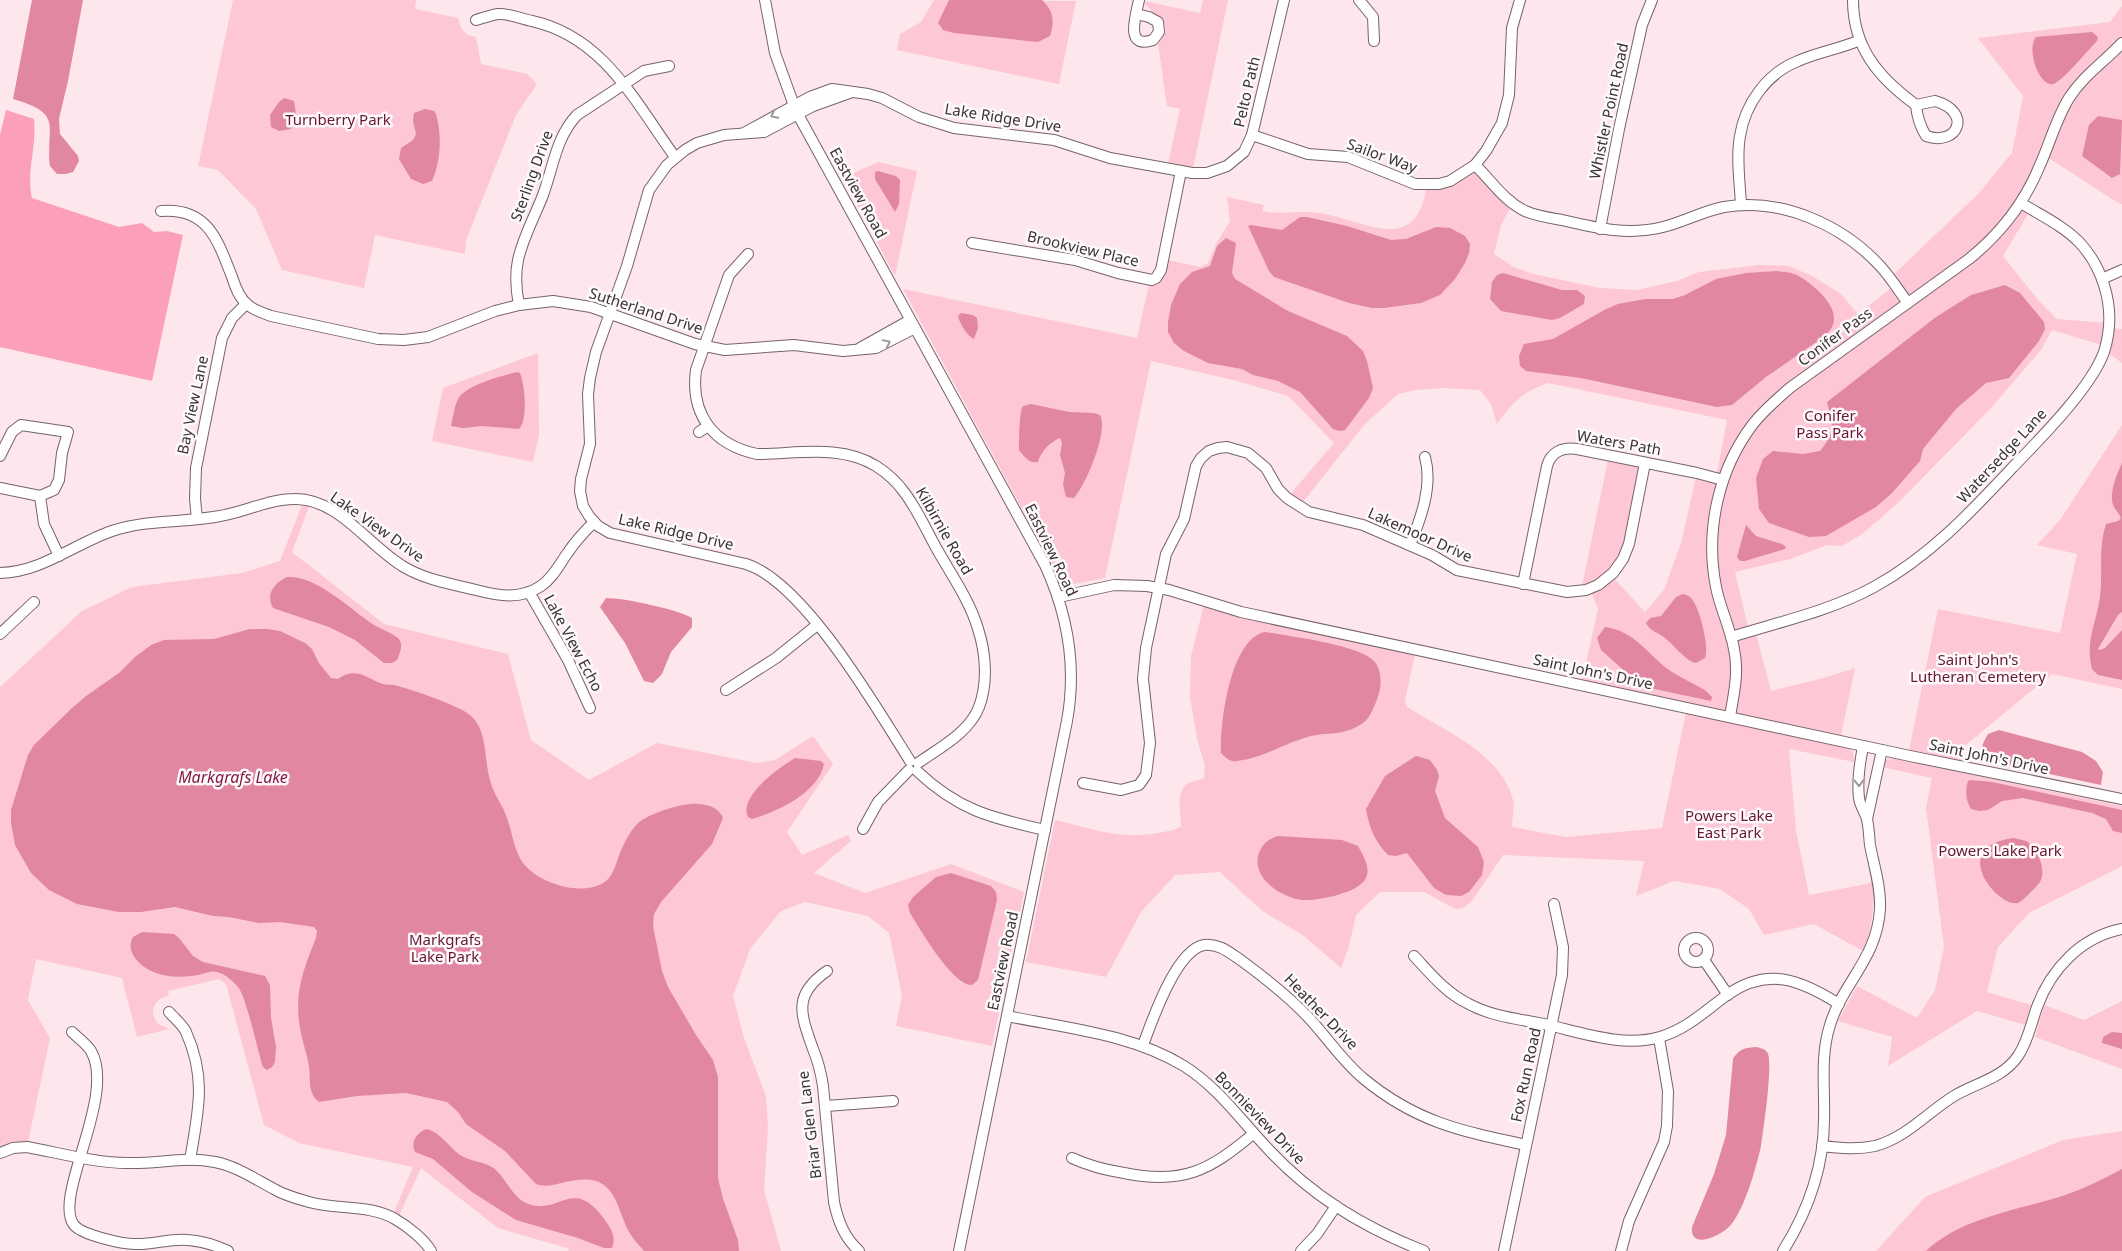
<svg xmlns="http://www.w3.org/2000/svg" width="2122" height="1251" font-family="'Noto Sans',sans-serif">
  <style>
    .green { fill: #fdc7d5 }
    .forest { fill: #fc9fba }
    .water { fill: #e187a1 }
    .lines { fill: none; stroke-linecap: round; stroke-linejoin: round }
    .minor-casing { stroke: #766368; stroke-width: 12 }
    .minor { stroke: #fff; stroke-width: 10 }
    .oneway { stroke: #9c989a }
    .labels { text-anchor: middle; stroke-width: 5; stroke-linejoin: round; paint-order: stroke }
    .street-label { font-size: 15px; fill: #3a3234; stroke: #fefafb }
    .park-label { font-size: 15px; fill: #671736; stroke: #fefafb }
    .water-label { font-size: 16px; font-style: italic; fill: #851a46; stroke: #fefafb }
  </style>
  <rect width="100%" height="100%" fill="#fde7ec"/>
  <g class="green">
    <path d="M233 0H416L415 9 458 18C460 29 465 36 476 37L481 64 527 74 537 84 516 115 466 240 465 254 375 235 364 288 282 270 256 209 218 170 198 166Z"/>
    <polygon points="934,0 1076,1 1059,84 897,50 900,34 921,22"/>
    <path d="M1203 0H1228L1192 173 1167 168 1180 109 1167 106 1158 44C1179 20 1150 16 1144 1L1200 13Z"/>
    <path d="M2122 6V204L2118 203 2044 155 2021 203 2031 209 2003 256 2038 300 2057 319 2109 323V328L2122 329V363L2104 350 2105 346 2052 330 2041 350 1991 408 1898 503 1862 534 1842 546 1827 545 1790 559 1735 572 1749 631 1755 630 1771 691 1820 679 1855 668 1840 740 1853 752 1854 762 1789 749 1796 831 1809 895 1872 883C1875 907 1872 928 1863 951L1814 924 1764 935 1749 909 1720 889 1674 881 1636 896 1644 861 1503 855 1472 901 1463 908 1455 909 1424 892H1380L1356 915 1349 946 1341 968 1304 936 1261 910 1220 872 1175 875 1141 912 1106 977 1026 962 1055 820C1095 829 1121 841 1163 832 1170 831 1176 830 1181 826 1181 814 1176 794 1185 786 1190 781 1198 781 1204 778L1205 766 1197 739 1190 697 1191 656 1205 601 1416 649 1405 701 1407 707C1443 730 1501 753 1513 800 1515 808 1512 819 1512 827L1566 837 1662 828 1687 707 1581 685 1598 609 1590 589 1581 591 1609 455 1645 463 1630 541 1611 575 1645 612 1664 590 1681 543 1697 473 1714 477 1718 468 1727 420 1548 383C1521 393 1514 401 1497 424L1491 404 1480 390 1443 388 1416 390 1398 394 1364 425 1299 507 1287 498 1334 443 1288 396 1233 380 1151 361 1105 578 1068 585 1061 581 903 289 1137 338 1150 280 1163 259 1200 267 1208 263 1216 244 1230 221 1227 197 1264 205 1262 211C1282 215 1301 210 1320 213 1367 221 1416 257 1427 185L1475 165 1513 203 1501 225 1494 254 1514 267 1533 274 1600 288 1636 290 1677 281 1699 272 1760 265 1789 266 1812 276 1841 294 1858 314 1895 285 1890 278 1979 193 2012 153 2023 96 1978 38 2110 22Z"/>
    <polygon points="878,162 917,171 895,276 843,178"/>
    <polygon points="538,353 539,435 533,462 432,441 443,388"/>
    <polygon points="2122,425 2122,689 2052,674 1963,747 1960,766 1908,755 1938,609 2060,633 2077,554 2037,545 2060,520"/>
    <path d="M304 500 311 501 292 552 384 624 508 654 531 740 589 780 657 743 756 763 775 760 813 736 833 764 787 832 802 855 848 835 851 841 814 873 865 893 951 864 1024 892 992 1046 896 1026 902 995 889 933 868 916 805 902 781 911 750 949 733 996 744 1038 766 1096 768 1127 764 1190 781 1251H569L567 1248 498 1228 421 1168 397 1220 392 1217 413 1167 299 1143 264 1125 226 984 219 979 168 991 169 996C155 998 148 1010 157 1023L169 1029 137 1037 122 978 36 959 28 1000 50 1038 27 1147 0 1153V687L82 611 132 587 242 573 280 561Z"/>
    <polygon points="1893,758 2122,806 2122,866 2029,913 1998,947 1987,992 2031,1005 2026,1025 1977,1011 1888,1066 1892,1037 1838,1021 1857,986 1917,1018 1935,990 1944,947 1926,808 1932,778 1882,767 1885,760"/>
    <polygon points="2122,1001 2122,1069 2035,1037 2044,1005 2084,1020"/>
    <polygon points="2122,1131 2122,1251 1876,1251 1925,1197 2063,1140"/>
  </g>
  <path class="forest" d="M6 110 34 119C37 146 26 172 32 198L119 227 142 223 154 232 167 231 183 235 152 381 0 347V135Z"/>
  <g class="water">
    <path d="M32 0H83L68 81 59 119 60 134 78 156 79 161 73 172 66 174H57L50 166C46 124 64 114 13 99Z"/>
    <path d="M949 0H1042C1053 10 1055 21 1050 36L1038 42 954 33 943 30 938 23Z"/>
    <path d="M2092 32 2098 37 2097 41C2088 50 2062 82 2053 84 2039 87 2026 49 2036 37Z"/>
    <polygon points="284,98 294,101 296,114 291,129 279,131 271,127 270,115 279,102"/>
    <path d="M425 109 434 111 436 114C442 135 441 161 432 181L423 184 411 179 399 159 401 148 413 140 416 134 413 121 414 113Z"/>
    <polygon points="2098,116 2122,120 2120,174 2112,178 2082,156 2089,125"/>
    <polygon points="878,171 896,176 900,180 899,204 895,212 875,179 875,172"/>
    <polygon points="1300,217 1307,217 1347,226 1391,240 1406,239 1436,227 1450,228 1465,236 1470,244 1469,253 1465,263 1455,279 1440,295 1421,303 1384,308 1372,308 1349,303 1274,277 1269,271 1248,226 1251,225 1282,230"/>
    <polygon points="1226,238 1236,243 1232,273 1235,279 1288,311 1347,336 1363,351 1367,361 1373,388 1369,398 1345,430 1340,431 1333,429 1300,392 1278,381 1253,375 1242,369 1208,363 1184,351 1174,343 1168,332 1168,322 1171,305 1180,284 1192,272 1210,266 1217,246"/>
    <path d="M1777 271C1783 272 1791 272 1797 275 1810 282 1835 302 1834 319 1834 327 1828 333 1822 338L1766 377 1732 405 1717 407 1581 378 1526 371 1520 366 1519 356 1524 344 1553 339 1606 309 1618 304 1645 299H1673L1685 295 1716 279 1746 273Z"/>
    <polygon points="1503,273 1562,290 1577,290 1585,296 1584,304 1560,318 1552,320 1501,311 1490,299 1492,282 1497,275"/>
    <path d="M2005 285 2020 293 2044 322 2045 329 2039 341 2009 378 1986 383 1956 409 1923 449 1920 461 1892 493 1876 507 1826 536 1809 537 1769 523 1759 509 1756 478 1763 459 1773 451 1803 454 1820 451C1836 431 1833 425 1827 402L1936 317 1971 295Z"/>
    <path d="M961 313 973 315 977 318 978 328 974 339C967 336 960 324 958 316Z"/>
    <path d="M517 372 520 373C525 385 528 420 519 429L482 426 463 428 451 426C453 418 454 407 458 399 464 386 503 375 517 372Z"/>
    <path d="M1031 404 1069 412 1094 413 1100 415C1109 430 1086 485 1074 498L1066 497 1063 484 1065 473 1060 455 1062 443 1060 438C1050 442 1041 451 1038 462 1029 464 1024 456 1019 450 1019 441 1019 412 1023 406Z"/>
    <path d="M2122 463V612L2118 615 2098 649 2100 650 2105 648 2122 630V680L2098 675 2092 669C2085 640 2096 625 2100 597 2103 573 2098 548 2106 524L2118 521 2121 518C2119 513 2115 510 2113 505 2109 492 2117 474 2122 463Z"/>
    <polygon points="1746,525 1756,536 1782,544 1786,547 1785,549 1745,561 1740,561 1737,557"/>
    <path d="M287 577C316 575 350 609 374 625 381 629 392 633 398 638 404 644 400 653 397 660L392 663H384L355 640 329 627 273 608C266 594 273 584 287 577Z"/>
    <path d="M1683 594C1685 595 1688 595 1690 597 1699 604 1710 648 1705 658L1696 663C1686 662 1672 642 1662 636 1655 631 1650 631 1646 623L1650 618 1661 616 1676 597Z"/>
    <path d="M606 598C624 598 676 609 692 618V627L671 652 662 674 653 683 644 681 625 643 600 607Z"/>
    <path d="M1605 627C1636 631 1648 656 1672 672 1683 679 1695 684 1706 691L1712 697 1711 701 1645 687 1639 684 1601 650 1597 638Z"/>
    <path d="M250 629H267L280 631 305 643 312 649 319 663 331 678 338 679C356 666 366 678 383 684 388 685 393 684 398 686 413 690 461 706 471 716 488 731 484 761 490 780 493 794 503 805 507 818 512 831 513 845 520 858 532 882 583 899 606 881 615 874 617 858 622 848 627 838 633 826 642 820 655 812 684 802 699 804 710 805 719 808 723 818L712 844 661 902 654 914 653 926 662 971 668 987 696 1035 713 1060 718 1077V1178L723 1199 738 1240 739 1251H644C639 1245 633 1239 629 1232 616 1207 616 1175 577 1180 564 1181 549 1189 536 1184L505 1151 466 1124 458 1112 447 1102 406 1093 357 1096 319 1102C307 1092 311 1080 309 1066 307 1054 302 1041 300 1028 294 993 303 970 316 938L317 931 314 927 280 922 259 923 229 917 213 916 175 907 141 912H119L77 904 49 890 31 873 15 845 11 823V810L28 755 34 745 72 708 86 696 119 673 135 657 151 645 164 640 214 639Z"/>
    <path d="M1265 632C1289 636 1359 645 1374 661 1381 668 1382 684 1379 693 1376 703 1371 717 1363 723 1348 734 1333 733 1316 735 1289 740 1265 758 1237 761 1230 762 1226 758 1221 753 1220 723 1230 639 1265 632Z"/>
    <path d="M1999 730 2082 752 2096 761 2103 772 2101 785 1984 760C1979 751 1983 742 1988 734Z"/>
    <path d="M1416 756 1430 760 1437 770 1439 776 1435 791 1445 818 1478 847 1484 862 1482 875 1469 892 1461 896 1446 895 1434 888 1407 853 1396 856 1388 855C1375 842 1369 827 1366 809L1385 776Z"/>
    <path d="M795 758 821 761 824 764C819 792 777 812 752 819L748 817C738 796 780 767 795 758Z"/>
    <path d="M1971 780 1992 782 2122 810V833L2113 831 2106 819 2092 813 2023 798 2002 801 1988 810 1979 811 1971 809C1966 801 1965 791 1968 781Z"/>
    <path d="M1278 836 1342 840 1358 846C1363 855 1371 868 1366 878 1359 893 1318 901 1303 900 1282 898 1253 879 1258 856 1261 845 1267 839 1278 836Z"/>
    <path d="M2014 838C2018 839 2022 840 2026 841 2037 847 2047 870 2040 882 2037 886 2022 902 2018 903 1998 908 1946 846 2014 838Z"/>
    <path d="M951 873 991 886 996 892 997 900 978 980 972 985C953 986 920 929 910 913L908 905 913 897 936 877Z"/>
    <path d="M142 932 174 934 179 938 193 956 203 962 265 976 270 985 271 1018 276 1047 275 1062 272 1067 267 1070 263 1067C258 1052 246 996 238 987 233 981 225 974 217 972 210 970 204 974 198 975 177 979 149 977 135 958 130 951 129 944 133 937Z"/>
    <polygon points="2112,1032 2122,1033 2122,1049 2102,1043 2103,1037"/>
    <path d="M1757 1047C1760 1048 1765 1049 1767 1052 1774 1060 1763 1133 1761 1146 1756 1168 1746 1204 1733 1222 1724 1236 1689 1251 1692 1227L1714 1174 1726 1135 1733 1059C1740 1048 1745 1048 1757 1047Z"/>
    <path d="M427 1129C440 1132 449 1147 460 1155 471 1162 485 1161 495 1169 506 1179 512 1196 526 1203 559 1218 573 1172 607 1223 612 1230 616 1239 612 1248H604L578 1238 516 1220 472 1192 433 1159 415 1152C410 1142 417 1132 427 1129Z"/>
    <path d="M2122 1169V1251H1926C1959 1219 2016 1210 2059 1197 2081 1190 2102 1180 2122 1169Z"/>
  </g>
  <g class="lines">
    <g class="minor-casing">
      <g id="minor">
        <path d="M765 0 775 53 796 111 1045 565C1068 615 1077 666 1067 721L959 1251"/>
        <polyline points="1359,0 1373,17 1374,41"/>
        <path d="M1853 0C1853 48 1879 78 1916 105"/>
        <path d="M1136 14 1149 17 1158 22 1159 32 1153 40C1124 50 1136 15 1139 0"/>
        <path d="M476 20C483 18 491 15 498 14 508 13 522 19 532 21 604 37 635 102 675 157"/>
        <path d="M852 92 813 106 764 132 724 135 697 143 685 150 667 165 649 190 627 266 596 352 590 378 588 394 590 444 581 479 580 491 583 506 589 516 598 526 610 533 746 564C804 582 877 709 910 761"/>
        <path d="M1935 101C1973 112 1958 147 1926 136 1920 126 1917 117 1916 105Z"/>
        <polyline points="744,133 810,97 832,89 868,94 882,98 919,117 954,128 1054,140 1110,158 1192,173 1207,173 1227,166 1244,152 1252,135 1284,0"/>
        <polyline points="1252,135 1308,154 1348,157 1415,184 1439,184 1450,181 1475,165 1486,151 1502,123 1509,95 1512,28 1520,0"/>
        <path d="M1475 165C1491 180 1504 201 1525 211 1536 216 1550 218 1562 220 1596 228 1628 236 1663 227 1684 222 1703 211 1724 207 1781 197 1843 225 1881 267 1891 278 1899 291 1908 303"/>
        <path d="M1741 205C1740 183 1736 158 1740 136 1745 104 1767 73 1798 61 1818 52 1840 49 1860 40"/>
        <path d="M161 211C208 207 218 241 232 277 235 286 239 298 247 304 253 310 263 313 271 316L378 339 404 340 428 337 495 311 519 305 553 301 591 307 695 344 725 350 794 345 843 351 876 348 915 328"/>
        <polyline points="1600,229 1619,129 1642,25 1652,0"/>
        <polyline points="972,243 1075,260 1118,273 1152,280 1156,278 1161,270 1181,171"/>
        <path d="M748 254 729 275 696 370C690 415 714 445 757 454 797 454 841 444 876 466 887 473 897 482 904 492 918 510 927 532 938 551 952 576 970 601 978 629 986 653 988 683 979 707 969 733 939 748 918 763"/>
        <polyline points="2102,279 2122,270"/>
        <path d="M519 305C516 290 515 275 518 260 523 237 535 216 543 195 553 168 556 137 577 115L644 71 669 66"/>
        <polyline points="860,348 910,320"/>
        <polyline points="699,432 708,426"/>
        <polyline points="0,456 12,432 21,425 68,432 62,453 59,480 54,490 40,496 0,488"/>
        <polyline points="40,496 44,524 59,556"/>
        <polyline points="197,519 195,499 196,468 222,338 232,318 246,304"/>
        <path d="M1410 545C1421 518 1433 486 1425 457"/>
        <path d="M0 573C42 572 74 544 112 531 147 519 184 523 220 516 245 512 269 499 294 499 339 498 368 546 404 567 426 580 452 584 476 590 499 596 520 600 541 586 554 577 560 563 569 551 576 540 585 531 594 522"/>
        <path d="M1523 584 1547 466C1551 452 1562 447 1577 449L1697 473 1723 480"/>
        <polyline points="529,592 568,660 590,708"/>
        <polyline points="1059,597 1114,585 1147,586 1169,590 1241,612 1910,756 2122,799"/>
        <polyline points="0,634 34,602"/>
        <path d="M1731 637C1779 622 1830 611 1874 587 1929 557 1970 513 2013 467 2040 439 2091 388 2104 352 2111 330 2111 307 2104 285 2099 269 2091 255 2080 243 2064 226 2040 215 2021 203"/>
        <polyline points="726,690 776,658 817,625"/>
        <path d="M1730 716C1734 694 1739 671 1734 649 1730 627 1720 608 1716 587 1705 531 1718 470 1753 424 1764 410 1777 399 1791 387L1969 259C2000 234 2025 202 2040 165 2050 143 2056 119 2069 98 2083 76 2104 62 2122 43"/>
        <path d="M917 771C958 810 991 818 1045 830"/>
        <polyline points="1083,783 1121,790 1139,785 1146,775 1150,743 1143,679 1146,648 1166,554 1184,519 1196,466 1201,458 1209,451 1218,448 1227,447 1248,453 1266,468 1278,489 1287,498 1309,512 1363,525 1432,555 1457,570 1567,592 1586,590 1598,585 1613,573 1623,559 1629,544 1645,463"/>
        <polyline points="1867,819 1882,750"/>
        <polyline points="863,829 878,802 909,770"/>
        <circle cx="1696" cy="950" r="12"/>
        <path d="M1414 956C1430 973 1445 992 1467 1003 1490 1016 1518 1019 1544 1024 1580 1032 1623 1048 1660 1037 1687 1029 1705 1011 1727 995 1768 966 1801 980 1839 1004"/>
        <polyline points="1704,960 1728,995"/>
        <path d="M827 971C792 995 801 1015 813 1049 818 1061 821 1073 823 1086L834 1202C838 1221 844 1237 859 1251"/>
        <path d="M169 1012C174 1018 183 1025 186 1032 207 1079 198 1112 190 1160"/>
        <path d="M1007 1016C1066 1028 1132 1034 1184 1066 1219 1088 1242 1122 1270 1151 1312 1196 1367 1229 1424 1251"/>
        <path d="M72 1032C78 1038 87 1044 91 1051 117 1096 52 1197 74 1225 82 1235 122 1244 135 1244 153 1245 170 1238 188 1240 202 1241 215 1245 228 1251"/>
        <path d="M1143 1045C1152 1021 1176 950 1204 945 1219 943 1230 953 1242 961 1265 978 1288 996 1308 1017 1327 1037 1342 1061 1364 1079 1416 1122 1461 1131 1526 1145"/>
        <polyline points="826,1106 893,1101"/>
        <path d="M1822 1146C1839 1148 1857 1150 1875 1146 1906 1138 1928 1112 1954 1096 1976 1083 2003 1078 2018 1056 2028 1041 2031 1024 2037 1007 2051 969 2081 937 2122 929"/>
        <path d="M0 1153 13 1148 27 1147C60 1153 95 1163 128 1163 158 1164 185 1156 215 1162 236 1166 255 1179 274 1189 284 1195 298 1199 309 1202 337 1210 369 1204 395 1219 407 1226 424 1239 431 1251"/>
        <path d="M1072 1158C1089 1166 1105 1170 1124 1173 1182 1185 1209 1171 1253 1134"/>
        <polyline points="1301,1251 1317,1234 1336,1206"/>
        <polyline points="1504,1251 1562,975 1563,947 1554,904"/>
        <polyline points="1621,1251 1629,1221 1664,1142 1667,1126 1668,1091 1659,1038"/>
        <path d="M1783 1251C1808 1211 1824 1166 1824 1119 1825 1088 1820 1056 1830 1025 1843 982 1877 959 1880 909 1881 887 1874 866 1870 845 1869 837 1869 828 1867 819 1865 812 1860 806 1859 798 1857 780 1860 763 1863 746"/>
      </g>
    </g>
    <use href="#minor" class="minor"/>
  </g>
  <defs><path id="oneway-chevron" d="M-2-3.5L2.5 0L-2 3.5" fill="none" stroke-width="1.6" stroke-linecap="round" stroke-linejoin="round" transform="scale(1.25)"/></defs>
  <g class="oneway">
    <use href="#oneway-chevron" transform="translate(774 115) rotate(154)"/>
    <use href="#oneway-chevron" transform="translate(887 343) rotate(-26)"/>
    <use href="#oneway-chevron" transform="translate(1859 783) rotate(89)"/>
  </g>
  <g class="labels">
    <g class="street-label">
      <text transform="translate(1247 92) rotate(-77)" y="5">Pelto Path</text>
      <text transform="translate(1609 111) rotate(-78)" y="5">Whistler Point Road</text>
      <text transform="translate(1003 118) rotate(9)" y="5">Lake Ridge Drive</text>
      <text transform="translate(1382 156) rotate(20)" y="5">Sailor Way</text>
      <text transform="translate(532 176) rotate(-70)" y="5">Sterling Drive</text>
      <text transform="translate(858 193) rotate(61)" y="5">Eastview Road</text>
      <text transform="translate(1083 249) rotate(13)" y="5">Brookview Place</text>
      <text transform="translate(646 311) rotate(18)" y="5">Sutherland Drive</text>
      <text transform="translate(1835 337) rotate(-36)" y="5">Conifer Pass</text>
      <text transform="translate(193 405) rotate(-78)" y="5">Bay View Lane</text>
      <text transform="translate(1619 443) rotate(10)" y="5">Waters Path</text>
      <text transform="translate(2002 456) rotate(-47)" y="5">Watersedge Lane</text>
      <text transform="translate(377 527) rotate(35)" y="5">Lake View Drive</text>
      <text transform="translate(944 531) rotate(60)" y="5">Kilbirnie Road</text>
      <text transform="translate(676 532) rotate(13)" y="5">Lake Ridge Drive</text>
      <text transform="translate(1420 535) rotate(24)" y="5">Lakemoor Drive</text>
      <text transform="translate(1051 550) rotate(64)" y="5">Eastview Road</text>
      <text transform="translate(573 643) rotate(62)" y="5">Lake View Echo</text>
      <text transform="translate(1593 672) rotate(12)" y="5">Saint John's Drive</text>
      <text transform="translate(1989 757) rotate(12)" y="5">Saint John's Drive</text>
      <text transform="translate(1003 961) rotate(-78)" y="5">Eastview Road</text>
      <text transform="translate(1321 1012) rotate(46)" y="5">Heather Drive</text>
      <text transform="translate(1526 1075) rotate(-78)" y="5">Fox Run Road</text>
      <text transform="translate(1260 1118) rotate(46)" y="5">Bonnieview Drive</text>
      <text transform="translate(810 1125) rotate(-97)" y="5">Briar Glen Lane</text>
    </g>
    <g class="park-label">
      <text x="338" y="125">Turnberry Park</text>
      <text x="1830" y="421">Conifer<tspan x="1830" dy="17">Pass Park</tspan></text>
      <text x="1978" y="665">Saint John's<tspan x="1978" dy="17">Lutheran Cemetery</tspan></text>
      <text x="1729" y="821">Powers Lake<tspan x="1729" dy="17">East Park</tspan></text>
      <text x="2000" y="856">Powers Lake Park</text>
      <text x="445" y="945">Markgrafs<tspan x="445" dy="17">Lake Park</tspan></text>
    </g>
    <g class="water-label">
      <text x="233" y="783">Markgrafs Lake</text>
    </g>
  </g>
</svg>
